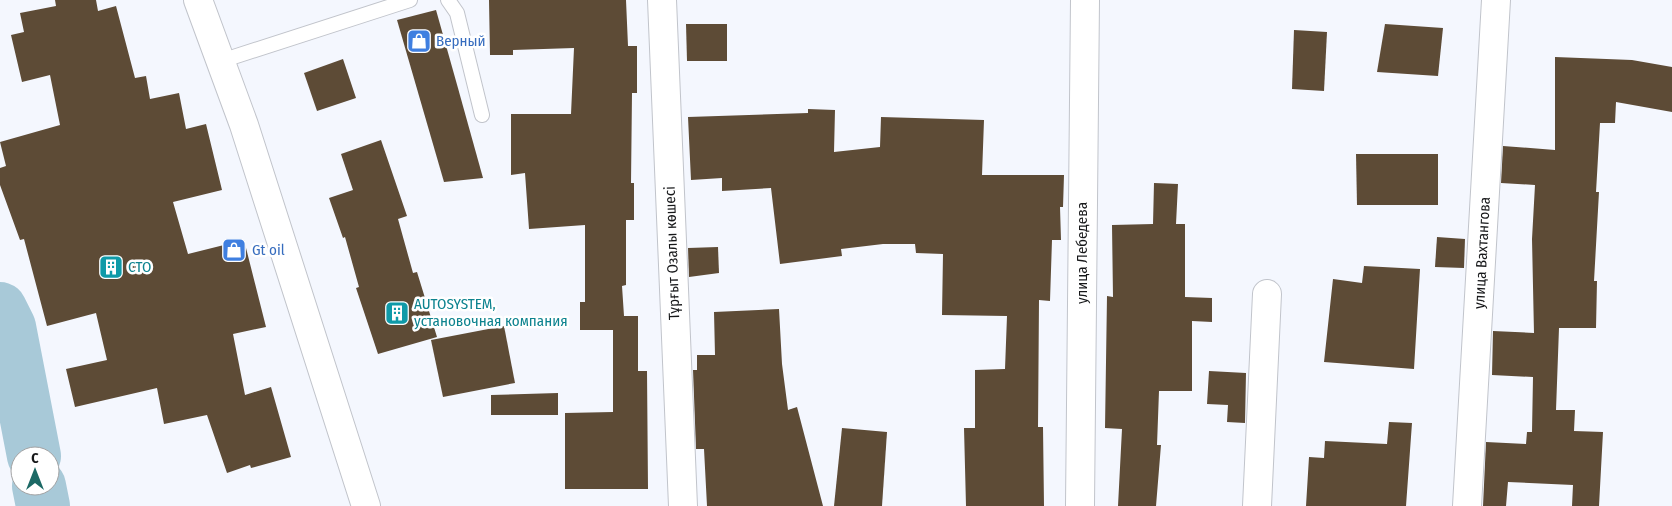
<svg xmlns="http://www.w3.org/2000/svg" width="1672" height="506" font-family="'Fira Sans Condensed',sans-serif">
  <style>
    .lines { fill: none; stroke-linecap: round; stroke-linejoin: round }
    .river { stroke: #a8c9d8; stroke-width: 54 }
    .building { fill: #5d4b36 }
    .lane-casing { stroke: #c1c4cb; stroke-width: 16 }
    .street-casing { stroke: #c1c4cb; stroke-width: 30 }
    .secondary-casing { stroke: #c1c4cb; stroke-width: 30 }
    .lane { stroke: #fff; stroke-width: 14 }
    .street { stroke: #fff; stroke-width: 28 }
    .secondary { stroke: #fff; stroke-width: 28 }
    .labels { text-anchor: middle; stroke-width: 5; stroke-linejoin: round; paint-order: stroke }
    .shop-label { font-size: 15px; fill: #366cbe; stroke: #fff; text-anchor: start }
    .street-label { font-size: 15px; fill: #161719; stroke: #fff }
    .culture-label { font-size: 15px; fill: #0d838f; stroke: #fff; text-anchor: start }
  </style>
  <rect width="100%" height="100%" fill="#f4f7fe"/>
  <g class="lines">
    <g class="river">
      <polyline points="0,309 9,327 34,456"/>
      <polyline points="39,486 43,506"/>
    </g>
  </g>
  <g class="building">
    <polygon points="55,0 96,0 98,11 116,6 135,78 146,76 150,99 179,93 186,129 206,124 222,190 173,202 188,254 244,240 266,327 233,334 245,395 271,387 291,457 251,468 250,465 227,473 207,415 164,424 157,388 75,407 66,369 107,360 96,313 47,326 24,239 20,240 0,185 0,168 6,166 0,142 60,125 50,75 22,82 11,35 24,32 20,13 56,6"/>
    <polygon points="489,0 626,0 628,46 637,46 637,93 632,93 631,183 634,183 634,220 626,220 626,285 622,286 624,316 638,316 638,371 647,371 648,489 565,489 565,413 613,412 613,330 580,330 580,302 585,302 585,225 529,229 525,173 511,175 511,114 571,114 574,48 513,50 513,55 490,55"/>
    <polygon points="436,10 456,81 483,178 444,182 397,20"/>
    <polygon points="686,24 727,24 727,61 687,61"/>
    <polygon points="1385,24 1443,28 1438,76 1377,72"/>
    <polygon points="1294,30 1327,32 1324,91 1292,89"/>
    <polygon points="1555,57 1632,60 1672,67 1672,112 1616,102 1615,123 1600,123 1596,192 1599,192 1594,281 1597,281 1596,328 1559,328 1556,410 1575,410 1574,431 1603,432 1599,506 1572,506 1573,485 1508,482 1506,506 1483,506 1486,442 1526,444 1527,432 1532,432 1533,377 1492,375 1493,331 1534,333 1532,239 1535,185 1501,183 1503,146 1555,150"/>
    <polygon points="343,59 356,98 317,111 304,73"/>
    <polygon points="808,109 835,110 834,152 880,147 881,117 984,120 982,175 1064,175 1063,207 1060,207 1061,240 1052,240 1050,301 1039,300 1038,427 1043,427 1044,506 966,506 964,428 975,428 975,370 1005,369 1007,316 942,315 943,254 916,253 915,244 883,244 841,249 842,256 780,264 771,188 722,191 722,178 691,180 688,117 808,113"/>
    <polygon points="381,140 407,216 398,219 413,273 417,272 437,337 378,354 356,288 359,287 345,237 343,238 329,198 353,190 341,154"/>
    <polygon points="1356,154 1438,154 1438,205 1357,205"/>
    <polygon points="1154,183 1178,184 1176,224 1185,224 1185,297 1212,298 1212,322 1192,321 1192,391 1159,391 1157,445 1161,445 1156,506 1118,506 1122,429 1105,428 1107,296 1113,297 1112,225 1153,224"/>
    <polygon points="1437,237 1465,239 1464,268 1435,267"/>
    <polygon points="718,247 719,273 689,277 688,248"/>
    <polygon points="1364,266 1420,269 1414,369 1324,362 1333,279 1362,283"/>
    <polygon points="779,309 782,364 788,410 797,407 823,506 707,506 704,449 696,449 693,370 697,370 697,355 715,355 714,312"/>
    <polygon points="504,326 515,383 443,397 431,340"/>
    <polygon points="1209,371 1246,373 1245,423 1227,422 1228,405 1207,404"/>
    <polygon points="558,393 558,415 491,415 491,395"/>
    <polygon points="1389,422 1412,423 1406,506 1306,506 1309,457 1324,458 1325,441 1387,444"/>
    <polygon points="842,428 887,432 882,506 834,506"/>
  </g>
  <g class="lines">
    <g class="lane-casing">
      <g id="lane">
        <polyline points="448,0 457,13 482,115"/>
        <polyline points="221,61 410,0"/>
      </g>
    </g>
    <g class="street-casing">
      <g id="street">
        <polyline points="662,0 683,506"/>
        <polyline points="1080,506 1085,0"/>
        <polyline points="1257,506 1267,294"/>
        <polyline points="1467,506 1496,0"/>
      </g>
    </g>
    <g class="secondary-casing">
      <polyline id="secondary" points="198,0 244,125 366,506"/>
    </g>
    <use href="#lane" class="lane"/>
    <use href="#street" class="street"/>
    <use href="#secondary" class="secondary"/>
  </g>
  <defs>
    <g id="shop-square" transform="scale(1.25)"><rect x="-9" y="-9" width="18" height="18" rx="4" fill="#3f7fe0" stroke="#fff"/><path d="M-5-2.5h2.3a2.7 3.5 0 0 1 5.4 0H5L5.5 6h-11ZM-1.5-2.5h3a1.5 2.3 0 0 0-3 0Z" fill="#fff"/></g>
    <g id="building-square" transform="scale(1.25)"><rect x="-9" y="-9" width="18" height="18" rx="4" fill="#0f9aa8" stroke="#fff"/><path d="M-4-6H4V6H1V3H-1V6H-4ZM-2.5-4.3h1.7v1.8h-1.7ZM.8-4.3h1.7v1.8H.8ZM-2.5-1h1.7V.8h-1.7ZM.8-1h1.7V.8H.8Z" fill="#fff"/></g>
  </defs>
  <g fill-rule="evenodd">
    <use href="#shop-square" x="419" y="41"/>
    <use href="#shop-square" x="234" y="250"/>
    <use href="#building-square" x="111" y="267"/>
    <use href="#building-square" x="397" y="313"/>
  </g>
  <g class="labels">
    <g class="shop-label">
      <text x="436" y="46">Верный</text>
      <text x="252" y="255">Gt oil</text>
    </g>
    <g class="street-label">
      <text transform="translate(672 253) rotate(-92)" y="5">Тұрғыт Озалы көшесі</text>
      <text transform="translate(1082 253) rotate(-90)" y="5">улица Лебедева</text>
      <text transform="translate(1482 253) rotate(-87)" y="5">улица Вахтангова</text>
    </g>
    <g class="culture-label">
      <text x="128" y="272">СТО</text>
      <text x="414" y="309">AUTOSYSTEM,<tspan x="414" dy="17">установочная компания</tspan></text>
    </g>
  </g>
  <g transform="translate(35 471)"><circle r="24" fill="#ffffff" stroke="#a2a2a3"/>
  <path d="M0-4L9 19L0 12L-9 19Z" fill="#1c6965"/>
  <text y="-8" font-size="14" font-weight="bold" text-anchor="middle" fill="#161719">С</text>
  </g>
</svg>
